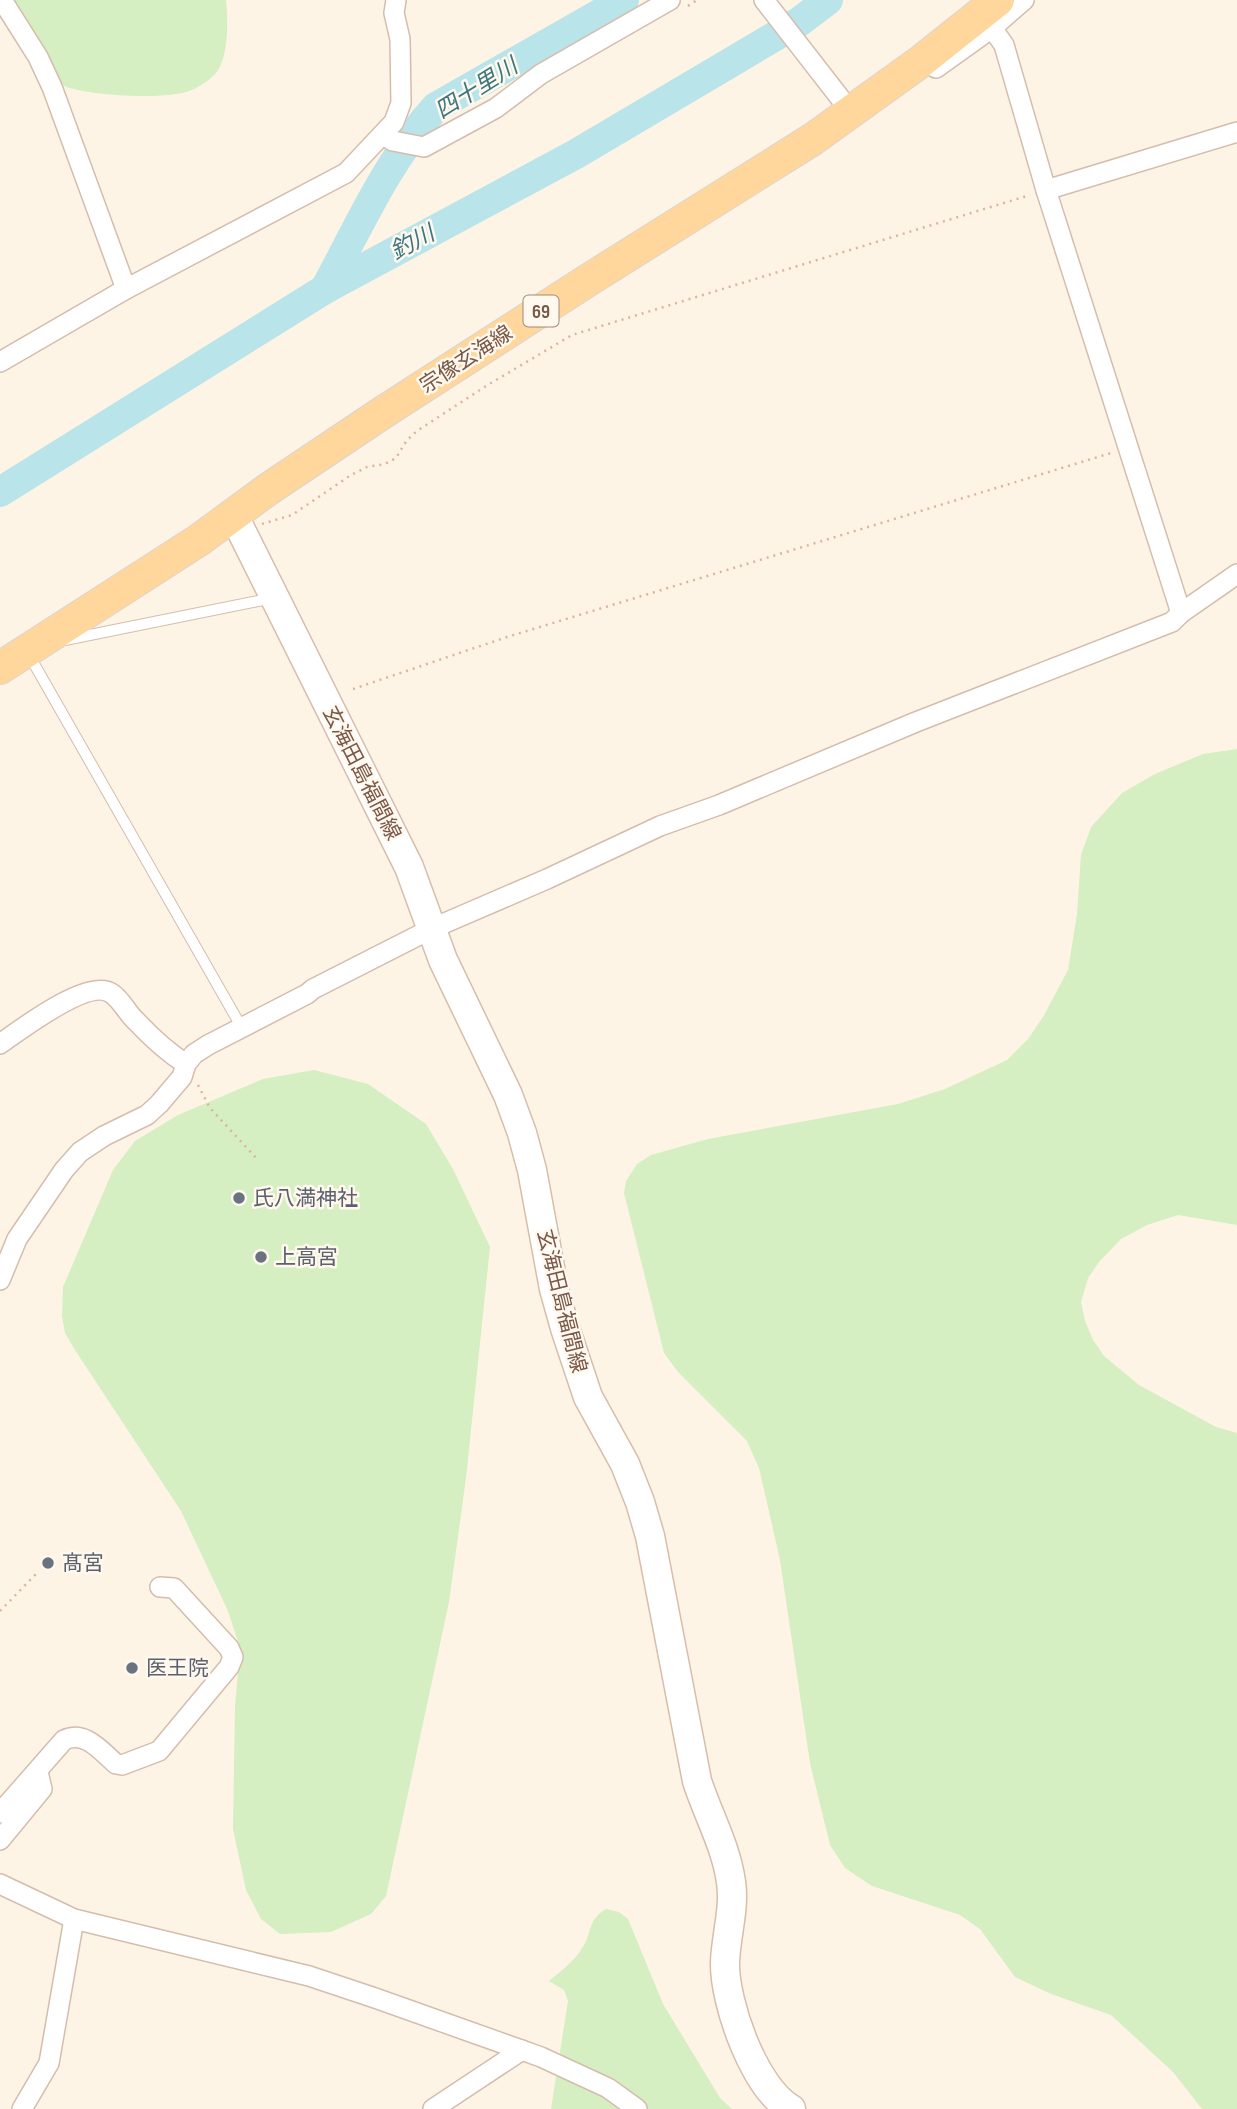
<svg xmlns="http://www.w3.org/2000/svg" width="1237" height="2109" font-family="'Sofia Sans Condensed','Noto Sans JP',sans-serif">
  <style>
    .green { fill: #d5eec2 }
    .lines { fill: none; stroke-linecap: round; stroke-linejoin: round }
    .river { stroke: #b8e4ea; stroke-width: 30 }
    .lane-casing { stroke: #d4bdad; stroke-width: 12 }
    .street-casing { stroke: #d4bdad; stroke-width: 22 }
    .secondary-casing { stroke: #d7bdaa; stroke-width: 31 }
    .primary-casing { stroke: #dcd4cf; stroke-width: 34 }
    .path { stroke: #dcb49d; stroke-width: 2.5; stroke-dasharray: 2 5; stroke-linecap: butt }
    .lane { stroke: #fff; stroke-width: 10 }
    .street { stroke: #fff; stroke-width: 19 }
    .secondary { stroke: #fff; stroke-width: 28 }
    .primary { stroke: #ffd79c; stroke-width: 32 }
    .worship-dot { fill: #6b7280; stroke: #fff8ee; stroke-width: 2.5 }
    .labels { text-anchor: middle; stroke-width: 5; stroke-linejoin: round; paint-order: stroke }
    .shield { fill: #fff8ee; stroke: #a2887a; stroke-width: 2 }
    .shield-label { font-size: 19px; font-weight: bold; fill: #7a5848 }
    .street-label { font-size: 21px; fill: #7a5848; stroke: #fff8ee }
    .worship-label { font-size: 21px; fill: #5b616d; stroke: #fff8ee; text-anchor: start }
    .water-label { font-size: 23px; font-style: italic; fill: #3a7781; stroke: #fff8ee }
  </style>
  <rect width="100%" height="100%" fill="#fef4e5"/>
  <g class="green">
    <path d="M5 0H226C228 20 229 57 216 73 210 80 198 88 189 91 167 100 83 96 62 85 53 80 14 13 5 0Z"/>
    <polygon points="1237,749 1237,1225 1178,1215 1147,1225 1121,1239 1099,1262 1088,1278 1081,1302 1085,1321 1093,1340 1104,1356 1139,1385 1216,1427 1237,1433 1237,2109 1202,2109 1173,2072 1111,2015 1051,1994 1015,1977 980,1929 960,1915 872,1886 845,1868 830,1845 810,1763 780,1560 759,1468 747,1441 678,1372 664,1353 624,1193 626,1181 637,1164 651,1155 708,1139 898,1104 945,1089 1007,1060 1028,1039 1043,1017 1068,970 1077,914 1081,855 1091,827 1122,793 1155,774 1203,754"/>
    <polygon points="314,1070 368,1084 426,1124 453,1169 490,1247 466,1478 449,1602 386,1896 371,1914 331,1932 280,1934 261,1919 246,1890 233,1829 235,1707 240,1648 228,1611 181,1511 75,1350 65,1333 62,1316 63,1287 113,1170 135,1141 178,1115 263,1079"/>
    <path d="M606 1909 619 1912 628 1919 663 2004 720 2098 732 2109H551L568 2001 564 1990 549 1981C560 1972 573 1962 581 1950 593 1934 586 1921 606 1909Z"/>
  </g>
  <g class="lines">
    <g class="river">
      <path d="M325 289C358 228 389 158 436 107L624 0"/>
      <polyline points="0,492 325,289 576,154 799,22 828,0"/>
    </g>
    <g class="lane-casing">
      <g id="lane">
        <polyline points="65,640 273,598"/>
        <polyline points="29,655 242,1028"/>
      </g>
    </g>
    <g class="street-casing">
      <g id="street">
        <polyline points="2,0 38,57 52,87 126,289"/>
        <polyline points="764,0 851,112"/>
        <polyline points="992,28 1004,45 1046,190 1181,613"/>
        <polyline points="936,68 992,28 1024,0"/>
        <polyline points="383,135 393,141 424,147 496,108 541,74 670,0"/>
        <polyline points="1046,190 1237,132"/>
        <polyline points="0,362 126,289 346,173 394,122 401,103 400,39 394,13 396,0"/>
        <path d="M0 1044C20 1030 88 978 111 993 121 999 127 1013 136 1021 151 1037 167 1052 186 1064"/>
        <polyline points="0,1280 17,1239 64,1170 80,1152 104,1136 147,1115 159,1104 182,1077 186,1064 194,1054 208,1045 307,994 313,989 431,929 547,879 660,826 719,805 916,722 1172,622 1181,613 1237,574"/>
        <path d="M0 1813 64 1740C85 1730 101 1751 116 1764L122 1765 159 1751 229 1667 233 1657 229 1648 174 1588 160 1587"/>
        <polyline points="0,1840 42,1789 38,1772"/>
        <polyline points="0,1884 74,1919 309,1976 375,1998 541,2057 608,2088 637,2109"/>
        <polyline points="22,2109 49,2063 74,1919"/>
        <polyline points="433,2109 522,2050"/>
      </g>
    </g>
    <g class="secondary-casing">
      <path id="secondary" d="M233 514 409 867 443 960 508 1095 522 1133 532 1170 554 1289 565 1328 588 1397 625 1464 640 1502 650 1536 697 1781C708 1815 726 1846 731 1882 735 1908 726 1935 725 1962 724 2002 754 2088 791 2109"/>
    </g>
    <g class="primary-casing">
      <polyline id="primary" points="0,668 199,540 267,490 382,413 590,279 813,139 920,62 998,0"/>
    </g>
    <g class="path">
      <polyline points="688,6 697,0"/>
      <polyline points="262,524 292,515 351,475 367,467 385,464 396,458 407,440 417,431 486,386 572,335 1030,195"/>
      <polyline points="353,689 507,637 1111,453"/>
      <polyline points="198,1085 210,1108 258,1160"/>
      <polyline points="0,1611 36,1574"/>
    </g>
    <use href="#lane" class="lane"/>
    <use href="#street" class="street"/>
    <use href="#secondary" class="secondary"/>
    <use href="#primary" class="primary"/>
  </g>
  <g class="worship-dot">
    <circle cx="239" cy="1198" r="7"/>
    <circle cx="261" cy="1257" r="7"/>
    <circle cx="48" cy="1563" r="7"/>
    <circle cx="132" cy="1668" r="7"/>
  </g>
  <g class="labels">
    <rect class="shield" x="523.5" y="295.5" width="35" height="31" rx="5"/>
    <g class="shield-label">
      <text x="541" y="318">69</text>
    </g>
    <g class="street-label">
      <text transform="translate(466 359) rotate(-33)" y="7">宗像玄海線</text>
      <text transform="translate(362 773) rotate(63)" y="7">玄海田島福間線</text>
      <text transform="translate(562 1301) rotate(76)" y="7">玄海田島福間線</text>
    </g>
    <g class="worship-label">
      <text x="253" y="1205">氏八満神社</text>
      <text x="275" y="1264">上高宮</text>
      <text x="62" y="1570">髙宮</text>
      <text x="146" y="1675">医王院</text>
    </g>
    <g class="water-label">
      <text transform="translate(476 88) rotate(-32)" y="8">四十里川</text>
      <text transform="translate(412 242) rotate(-28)" y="8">釣川</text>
    </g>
  </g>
</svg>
